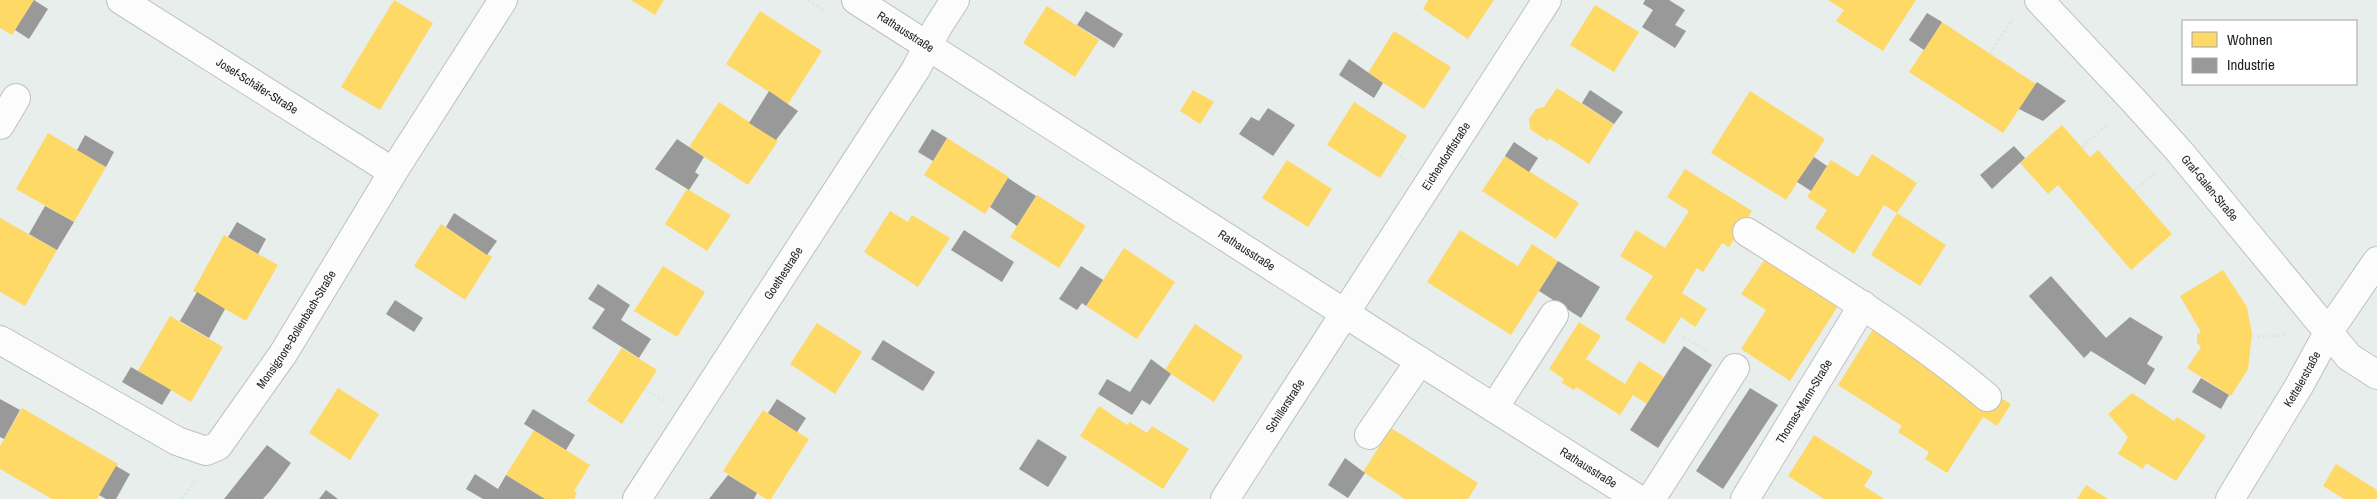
<svg xmlns="http://www.w3.org/2000/svg" width="2377" height="499" font-family="'Archivo Narrow',sans-serif">
  <style>
    .homes { fill: #ffd966 }
    .industry { fill: #999 }
    .lines { fill: none; stroke-linecap: round; stroke-linejoin: round }
    .minor-casing { stroke: #bec1c0; stroke-width: 30 }
    .path { stroke: #daebdd; stroke-width: 3; stroke-dasharray: 2.5 2.5; stroke-linecap: butt }
    .minor { stroke: #fcfcfc; stroke-width: 28 }
    .labels { text-anchor: middle; stroke-width: 5; stroke-linejoin: round; paint-order: stroke }
    .street-label { font-size: 12px; fill: #1f1f1f; stroke: #fff }
  </style>
  <rect width="100%" height="100%" fill="#e8eeec"/>
  <g class="homes">
    <polygon points="0,0 34,0 12,35 0,28"/>
    <polygon points="394,0 433,23 380,110 341,87"/>
    <polygon points="631,0 664,0 655,15"/>
    <polygon points="1428,0 1494,0 1468,39 1423,9"/>
    <polygon points="1828,0 1916,0 1883,51 1836,21 1844,10"/>
    <polygon points="1595,5 1639,32 1614,72 1570,45"/>
    <polygon points="1047,6 1099,40 1075,77 1023,43"/>
    <polygon points="760,11 822,51 788,104 726,64"/>
    <polygon points="1942,22 2036,84 2003,133 1909,72"/>
    <polygon points="1394,31 1451,67 1424,109 1368,73"/>
    <polygon points="1557,88 1614,124 1589,164 1549,138 1548,141 1530,129 1529,119 1536,109 1544,107"/>
    <polygon points="1193,90 1214,102 1200,124 1180,111"/>
    <polygon points="1750,91 1825,139 1786,200 1711,153"/>
    <polygon points="719,102 778,141 748,185 689,147"/>
    <polygon points="1354,102 1407,136 1380,178 1327,145"/>
    <polygon points="2062,125 2090,157 2098,150 2172,234 2131,270 2058,185 2048,194 2020,163"/>
    <polygon points="48,133 106,167 74,222 16,189"/>
    <polygon points="947,138 1009,177 985,214 924,175"/>
    <polygon points="1872,154 1917,183 1897,213 1884,205 1854,254 1815,228 1827,210 1807,197 1831,160 1858,177"/>
    <polygon points="1505,156 1579,203 1556,239 1482,191"/>
    <polygon points="1287,160 1332,189 1308,227 1262,198"/>
    <polygon points="1685,169 1752,211 1729,247 1722,243 1703,272 1697,268 1682,293 1707,309 1695,327 1681,317 1664,344 1625,319 1653,276 1620,256 1636,230 1665,248 1689,211 1667,197"/>
    <polygon points="687,189 731,215 707,251 665,224"/>
    <polygon points="1037,195 1086,226 1059,268 1010,237"/>
    <polygon points="890,211 908,222 912,215 950,238 918,287 864,252"/>
    <polygon points="1897,213 1946,245 1920,286 1871,255"/>
    <polygon points="0,218 57,250 25,306 0,292"/>
    <polygon points="441,224 492,257 465,300 414,266"/>
    <polygon points="1460,230 1518,266 1532,244 1558,261 1511,335 1427,282"/>
    <polygon points="224,235 278,265 246,321 193,291"/>
    <polygon points="1124,248 1175,282 1137,339 1086,306"/>
    <polygon points="1767,256 1840,303 1790,381 1741,349 1766,310 1741,294"/>
    <polygon points="663,266 705,292 677,337 634,311"/>
    <polygon points="2223,270 2247,307 2252,334 2248,369 2231,396 2187,368 2201,347 2197,343 2197,334 2201,332 2180,296"/>
    <polygon points="170,316 223,347 191,402 138,371"/>
    <polygon points="1579,322 1601,336 1586,359 1625,384 1639,361 1664,377 1647,404 1633,395 1620,415 1576,387 1574,390 1562,383 1564,379 1549,369"/>
    <polygon points="817,323 862,352 835,394 790,364"/>
    <polygon points="1195,324 1243,356 1214,402 1165,370"/>
    <polygon points="1875,326 2011,404 1997,426 1983,417 1947,473 1925,459 1929,452 1898,432 1902,426 1838,385"/>
    <polygon points="622,348 657,370 622,424 587,401"/>
    <polygon points="338,388 379,414 350,460 309,433"/>
    <polygon points="2132,393 2174,421 2177,417 2206,436 2176,481 2146,463 2143,469 2118,454 2128,437 2108,414"/>
    <polygon points="1099,406 1127,425 1130,422 1147,433 1152,426 1189,449 1163,489 1080,436"/>
    <polygon points="22,408 118,464 97,499 52,499 0,469 0,446"/>
    <polygon points="763,410 809,439 771,499 766,499 723,471"/>
    <polygon points="1391,428 1478,483 1468,499 1405,499 1363,472"/>
    <polygon points="534,430 590,465 574,491 577,493 574,499 545,499 506,475"/>
    <polygon points="1814,435 1873,472 1864,486 1884,499 1824,499 1788,476"/>
    <polygon points="2336,464 2377,490 2377,499 2344,499 2323,486"/>
    <polygon points="2086,485 2108,499 2077,499"/>
  </g>
  <g class="industry">
    <polygon points="34,0 48,9 29,39 15,30"/>
    <polygon points="1645,0 1669,0 1685,10 1675,25 1686,31 1675,48 1642,27 1653,10 1643,4"/>
    <polygon points="1086,11 1123,34 1114,48 1077,25"/>
    <polygon points="1927,13 1942,22 1924,50 1909,40"/>
    <polygon points="1349,59 1383,83 1374,98 1339,75"/>
    <polygon points="2037,82 2066,101 2043,121 2019,109"/>
    <polygon points="1590,90 1623,112 1614,124 1582,103"/>
    <polygon points="769,91 798,111 776,140 749,123"/>
    <polygon points="1268,108 1295,125 1273,156 1239,134 1251,117 1259,121"/>
    <polygon points="932,129 947,138 933,161 918,152"/>
    <polygon points="85,135 114,152 106,167 77,150"/>
    <polygon points="677,139 704,157 695,172 699,175 689,190 655,169"/>
    <polygon points="1514,142 1538,158 1529,172 1505,156"/>
    <polygon points="2014,146 2025,158 1992,189 1980,175"/>
    <polygon points="1814,157 1827,166 1811,191 1797,182"/>
    <polygon points="1008,178 1036,196 1017,226 990,207"/>
    <polygon points="45,206 74,222 57,250 29,234"/>
    <polygon points="454,213 497,241 487,255 446,227"/>
    <polygon points="237,222 266,239 258,254 228,237"/>
    <polygon points="964,230 1014,262 1002,282 951,250"/>
    <polygon points="1558,261 1600,287 1581,318 1539,291"/>
    <polygon points="1081,266 1103,280 1086,306 1082,303 1077,310 1059,299"/>
    <polygon points="2051,276 2106,338 2130,317 2163,337 2147,364 2155,369 2145,385 2091,351 2084,358 2029,296"/>
    <polygon points="598,284 630,305 621,320 651,339 639,358 592,328 605,309 588,299"/>
    <polygon points="197,292 225,309 209,338 180,321"/>
    <polygon points="395,300 423,318 414,332 386,314"/>
    <polygon points="883,340 935,372 923,391 871,359"/>
    <polygon points="1684,346 1712,365 1658,448 1630,430"/>
    <polygon points="1151,359 1171,374 1150,405 1142,400 1132,415 1098,394 1107,379 1130,392"/>
    <polygon points="131,367 171,390 162,405 122,382"/>
    <polygon points="2201,378 2229,395 2221,409 2192,392"/>
    <polygon points="1750,388 1778,405 1723,489 1696,471"/>
    <polygon points="0,399 20,410 4,439 0,437"/>
    <polygon points="777,399 806,418 797,432 768,413"/>
    <polygon points="533,409 575,435 566,450 524,424"/>
    <polygon points="1038,439 1067,457 1048,487 1019,469"/>
    <polygon points="267,445 291,463 271,490 263,499 224,499"/>
    <polygon points="1345,458 1365,473 1348,498 1328,485"/>
    <polygon points="116,466 130,474 116,499 106,499 99,495"/>
    <polygon points="475,474 498,489 506,475 545,499 483,499 466,489"/>
    <polygon points="728,475 757,493 754,499 709,499"/>
    <polygon points="326,490 338,499 319,499"/>
  </g>
  <g class="lines">
    <g class="minor-casing">
      <g id="minor">
        <path id="s1" d="M121 0 393 172"/>
        <path id="s2" d="M856 0 1385 339 1638 499"/>
        <path id="s3" d="M2039 0 2134 101 2179 151 2349 357 2377 375"/>
        <polyline points="0,125 16,98"/>
        <path d="M1747 232C1829 284 1912 334 1987 397"/>
        <path id="s4" d="M0 340 177 441 206 451 218 446 283 354 393 172 503 0"/>
        <polyline points="1494,408 1554,315"/>
        <polyline points="1369,435 1420,361"/>
        <path id="s5" d="M637 499 916 69 937 28 955 0"/>
        <path id="s6" d="M1225 499 1547 0"/>
        <polyline points="1651,499 1735,368"/>
        <path id="s7" d="M1745 499 1863 305"/>
        <path id="s8" d="M2230 499 2299 386 2329 331 2377 261"/>
      </g>
    </g>
    <g class="path">
      <polyline points="808,0 824,10"/>
      <polyline points="1990,53 2013,18"/>
      <polyline points="2082,147 2109,123"/>
      <polyline points="1396,153 1406,160"/>
      <polyline points="2134,191 2154,173"/>
      <polyline points="1684,337 1707,351"/>
      <polyline points="2252,337 2286,335"/>
      <polyline points="645,389 663,401"/>
      <polyline points="182,499 195,481"/>
    </g>
    <use href="#minor" class="minor"/>
  </g>
  <g class="labels">
    <g class="street-label">
      <text dy="4" stroke="none"><textPath href="#s2" startOffset="59">Rathausstraße</textPath></text>
      <text dy="4" stroke="none"><textPath href="#s1" startOffset="161">Josef-Schäfer-Straße</textPath></text>
      <text dy="4" stroke="none"><textPath href="#s6" startOffset="408">Eichendorffstraße</textPath></text>
      <text dy="4" stroke="none"><textPath href="#s3" startOffset="254">Graf-Galen-Straße</textPath></text>
      <text dy="4" stroke="none"><textPath href="#s2" startOffset="464">Rathausstraße</textPath></text>
      <text dy="4" stroke="none"><textPath href="#s5" startOffset="269">Goethestraße</textPath></text>
      <text dy="4" stroke="none"><textPath href="#s4" startOffset="388">Monsignore-Bollenbach-Straße</textPath></text>
      <text dy="4" stroke="none"><textPath href="#s8" startOffset="140">Kettelerstraße</textPath></text>
      <text dy="4" stroke="none"><textPath href="#s7" startOffset="114">Thomas-Mann-Straße</textPath></text>
      <text dy="4" stroke="none"><textPath href="#s6" startOffset="111">Schillerstraße</textPath></text>
      <text dy="4" stroke="none"><textPath href="#s2" startOffset="869">Rathausstraße</textPath></text>
    </g>
  </g>
  <rect x="2182" y="20" width="175" height="65" fill="#ffffff" stroke="#a5a5a5"/>
  <rect x="2192" y="32" width="25" height="15" fill="#ffd966" stroke="#a5a5a5"/>
  <text x="2227" y="45" font-size="15" fill="#1f1f1f">Wohnen</text>
  <rect x="2192" y="58" width="25" height="15" fill="#999999" stroke="#a5a5a5"/>
  <text x="2227" y="70" font-size="15" fill="#1f1f1f">Industrie</text>
</svg>
